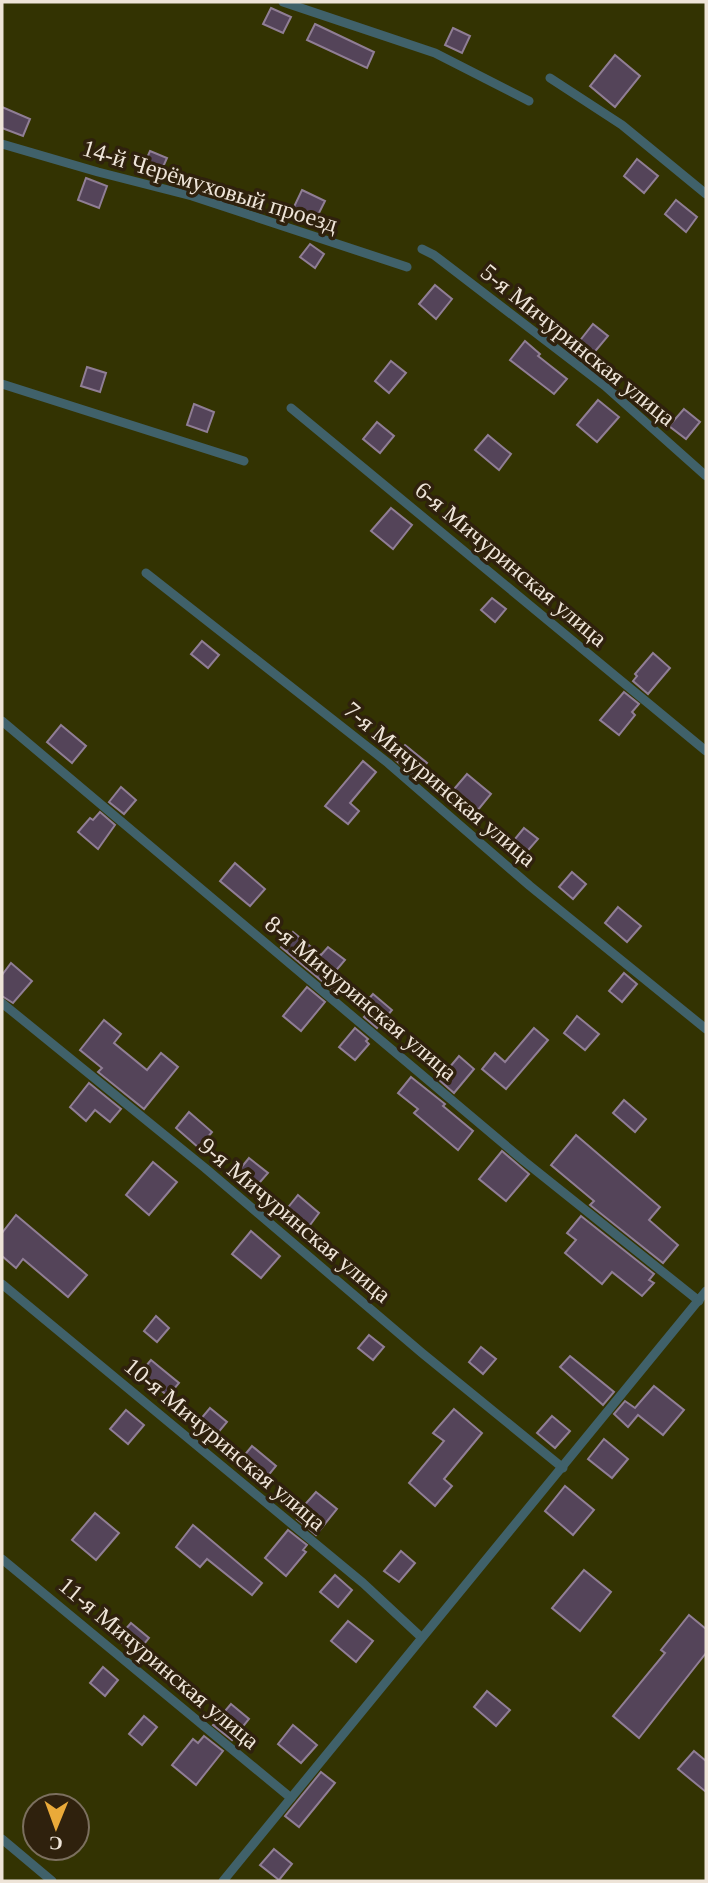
<svg xmlns="http://www.w3.org/2000/svg" width="708" height="1883" font-family="Georgia,serif">
  <style>
    .green { fill: #333302; fill-rule: evenodd }
    .building { fill: #544459; stroke: #907e95; stroke-width: 2 }
    .lines { fill: none; stroke-linecap: round; stroke-linejoin: round }
    .lane { stroke: #40616a; stroke-width: 9 }
    .labels { text-anchor: middle; stroke-width: 7; stroke-linejoin: round; paint-order: stroke }
    .street-label { font-size: 24px; fill: #eee4d8; stroke: #2f210d }
  </style>
  <rect width="100%" height="100%" fill="#2f210d"/>
  <path class="green" d="M2 2H706V1881H2ZM35 1806H77V1848H35Z"/>
  <g class="building">
    <polygon points="271,8 291,17 283,33 263,24"/>
    <polygon points="315,24 374,52 367,68 307,40"/>
    <polygon points="453,28 470,36 462,53 445,45"/>
    <polygon points="615,55 640,76 615,107 590,86"/>
    <polygon points="2,107 30,119 23,136 2,128"/>
    <polygon points="150,151 167,158 159,176 142,169"/>
    <polygon points="637,159 658,176 644,193 624,176"/>
    <polygon points="86,178 107,186 99,208 78,200"/>
    <polygon points="302,190 325,201 315,221 292,211"/>
    <polygon points="676,200 697,217 686,232 665,214"/>
    <polygon points="310,244 324,254 315,268 300,257"/>
    <polygon points="435,285 452,299 436,319 419,304"/>
    <polygon points="593,324 608,336 592,355 578,343"/>
    <polygon points="525,341 540,354 538,356 567,379 554,394 510,360"/>
    <polygon points="391,361 406,373 389,393 375,381"/>
    <polygon points="87,367 106,373 100,392 81,386"/>
    <polygon points="598,400 619,417 597,442 577,425"/>
    <polygon points="194,404 214,412 207,432 187,425"/>
    <polygon points="684,409 700,422 686,439 669,426"/>
    <polygon points="377,422 394,436 380,453 363,439"/>
    <polygon points="488,435 511,454 499,470 475,450"/>
    <polygon points="391,508 412,525 393,549 371,531"/>
    <polygon points="492,598 506,609 495,622 481,610"/>
    <polygon points="202,641 219,655 208,668 191,654"/>
    <polygon points="653,653 670,668 648,694 633,681 637,676 635,674"/>
    <polygon points="624,692 639,704 632,712 635,715 619,735 600,720"/>
    <polygon points="61,725 86,746 72,763 47,742"/>
    <polygon points="405,745 427,763 415,777 393,758"/>
    <polygon points="363,761 376,772 350,803 359,811 348,824 325,806"/>
    <polygon points="467,774 491,794 473,816 449,795"/>
    <polygon points="121,787 136,800 124,814 109,802"/>
    <polygon points="100,812 115,825 98,849 78,832 90,818 93,820"/>
    <polygon points="524,828 538,839 523,856 510,845"/>
    <polygon points="235,863 265,889 250,906 220,881"/>
    <polygon points="572,872 586,884 573,899 559,887"/>
    <polygon points="618,907 641,926 627,942 605,923"/>
    <polygon points="293,932 321,955 328,947 345,960 333,974 342,982 334,991 281,947"/>
    <polygon points="11,963 32,981 13,1003 2,996 2,975"/>
    <polygon points="624,973 637,984 622,1002 609,991"/>
    <polygon points="307,987 325,1002 301,1031 283,1016"/>
    <polygon points="373,994 392,1010 377,1028 364,1017 366,1015 360,1009"/>
    <polygon points="577,1016 599,1034 585,1050 564,1033"/>
    <polygon points="104,1020 121,1034 114,1043 147,1070 161,1053 178,1067 144,1109 98,1072 102,1068 80,1050"/>
    <polygon points="355,1028 368,1039 366,1041 369,1044 355,1060 339,1047"/>
    <polygon points="534,1028 548,1040 506,1089 482,1069 495,1053 505,1062"/>
    <polygon points="459,1056 474,1069 454,1093 439,1080"/>
    <polygon points="411,1077 445,1104 443,1106 473,1131 458,1150 414,1113 418,1109 398,1093"/>
    <polygon points="89,1083 121,1109 110,1122 95,1110 86,1121 70,1107"/>
    <polygon points="624,1100 646,1119 635,1132 613,1113"/>
    <polygon points="189,1112 212,1132 199,1148 176,1128"/>
    <polygon points="576,1135 660,1207 649,1220 678,1245 663,1263 590,1205 594,1201 551,1165"/>
    <polygon points="502,1151 529,1174 506,1201 479,1179"/>
    <polygon points="249,1158 268,1173 253,1190 235,1175"/>
    <polygon points="153,1162 177,1182 149,1215 126,1195"/>
    <polygon points="298,1195 319,1213 304,1233 282,1215"/>
    <polygon points="16,1215 87,1275 68,1297 23,1259 16,1268 2,1256 2,1233"/>
    <polygon points="581,1216 654,1274 649,1280 654,1283 642,1296 612,1272 602,1284 565,1253 576,1240 567,1233"/>
    <polygon points="251,1231 280,1256 261,1278 232,1254"/>
    <polygon points="156,1316 169,1328 157,1342 144,1331"/>
    <polygon points="369,1335 384,1347 373,1360 358,1348"/>
    <polygon points="481,1347 496,1359 483,1374 469,1362"/>
    <polygon points="570,1356 614,1392 603,1405 560,1367"/>
    <polygon points="151,1360 179,1383 168,1396 140,1373"/>
    <polygon points="654,1386 684,1410 663,1435 638,1415 628,1427 614,1414 625,1401 635,1408"/>
    <polygon points="210,1408 227,1422 211,1441 194,1427"/>
    <polygon points="454,1409 482,1433 444,1479 452,1486 435,1506 409,1483 444,1441 433,1433"/>
    <polygon points="126,1410 144,1425 128,1444 110,1429"/>
    <polygon points="552,1416 570,1431 555,1448 537,1433"/>
    <polygon points="604,1439 628,1459 612,1478 588,1459"/>
    <polygon points="252,1446 276,1466 262,1483 238,1463"/>
    <polygon points="565,1486 594,1510 573,1535 545,1511"/>
    <polygon points="316,1492 337,1509 316,1535 297,1519 303,1512 301,1509"/>
    <polygon points="95,1513 119,1533 96,1560 72,1540"/>
    <polygon points="193,1525 262,1583 252,1595 207,1559 200,1567 176,1547"/>
    <polygon points="288,1530 307,1545 303,1550 306,1552 286,1576 265,1558"/>
    <polygon points="401,1551 415,1563 399,1582 384,1571"/>
    <polygon points="584,1570 611,1592 580,1631 552,1608"/>
    <polygon points="335,1575 352,1590 338,1607 320,1592"/>
    <polygon points="689,1615 706,1629 706,1653 639,1738 613,1716 665,1653 661,1650"/>
    <polygon points="348,1621 373,1641 356,1662 331,1641"/>
    <polygon points="131,1623 149,1638 136,1654 117,1639"/>
    <polygon points="103,1667 118,1680 105,1696 90,1683"/>
    <polygon points="487,1691 510,1710 496,1726 474,1707"/>
    <polygon points="231,1704 249,1719 232,1740 213,1725"/>
    <polygon points="144,1716 157,1727 142,1745 129,1734"/>
    <polygon points="293,1725 317,1745 301,1763 278,1744"/>
    <polygon points="204,1736 223,1751 196,1785 172,1765 193,1739 198,1743"/>
    <polygon points="694,1751 706,1761 706,1792 678,1769"/>
    <polygon points="321,1772 335,1783 299,1827 285,1816"/>
    <polygon points="274,1849 292,1864 279,1880 260,1865"/>
  </g>
  <g class="lines">
    <g class="lane">
      <polyline points="283,2 435,53 529,101"/>
      <polyline points="550,78 622,125 706,194"/>
      <polyline points="2,144 98,172 192,196 407,267"/>
      <polyline points="422,249 434,255 605,386 706,476"/>
      <polyline points="2,384 244,461"/>
      <polyline points="291,408 706,751"/>
      <polyline points="146,573 388,763 530,886 706,1029"/>
      <polyline points="2,721 524,1161 699,1301"/>
      <polyline points="2,1003 205,1168 422,1353 563,1468"/>
      <polyline points="2,1284 363,1583 421,1637"/>
      <polyline points="2,1559 291,1798"/>
      <polyline points="2,1839 52,1881"/>
      <polyline points="223,1881 706,1291"/>
    </g>
  </g>
  <g class="labels">
    <g class="street-label">
      <text transform="translate(210 186) rotate(17)" y="8">14-й Черёмуховый проезд</text>
      <text transform="translate(578 345) rotate(39)" y="8">5-я Мичуринская улица</text>
      <text transform="translate(511 564) rotate(40)" y="8">6-я Мичуринская улица</text>
      <text transform="translate(440 784) rotate(40)" y="8">7-я Мичуринская улица</text>
      <text transform="translate(361 998) rotate(40)" y="8">8-я Мичуринская улица</text>
      <text transform="translate(295 1220) rotate(40)" y="8">9-я Мичуринская улица</text>
      <text transform="translate(225 1444) rotate(40)" y="8">10-я Мичуринская улица</text>
      <text transform="translate(159 1663) rotate(40)" y="8">11-я Мичуринская улица</text>
    </g>
  </g>
  <rect width="708" height="1883" fill="none" stroke="#eee4d8" stroke-width="7"/>
  <g transform="translate(56 1827) rotate(181)"><circle r="33" fill="#2f210d" stroke="#7b6f5e" stroke-width="2"/>
  <path d="M0-5L12 26L0 18L-12 26Z" fill="#eaaa39"/>
  <text y="-10" font-size="19" font-weight="bold" text-anchor="middle" fill="#eee4d8">С</text>
  </g>
</svg>
